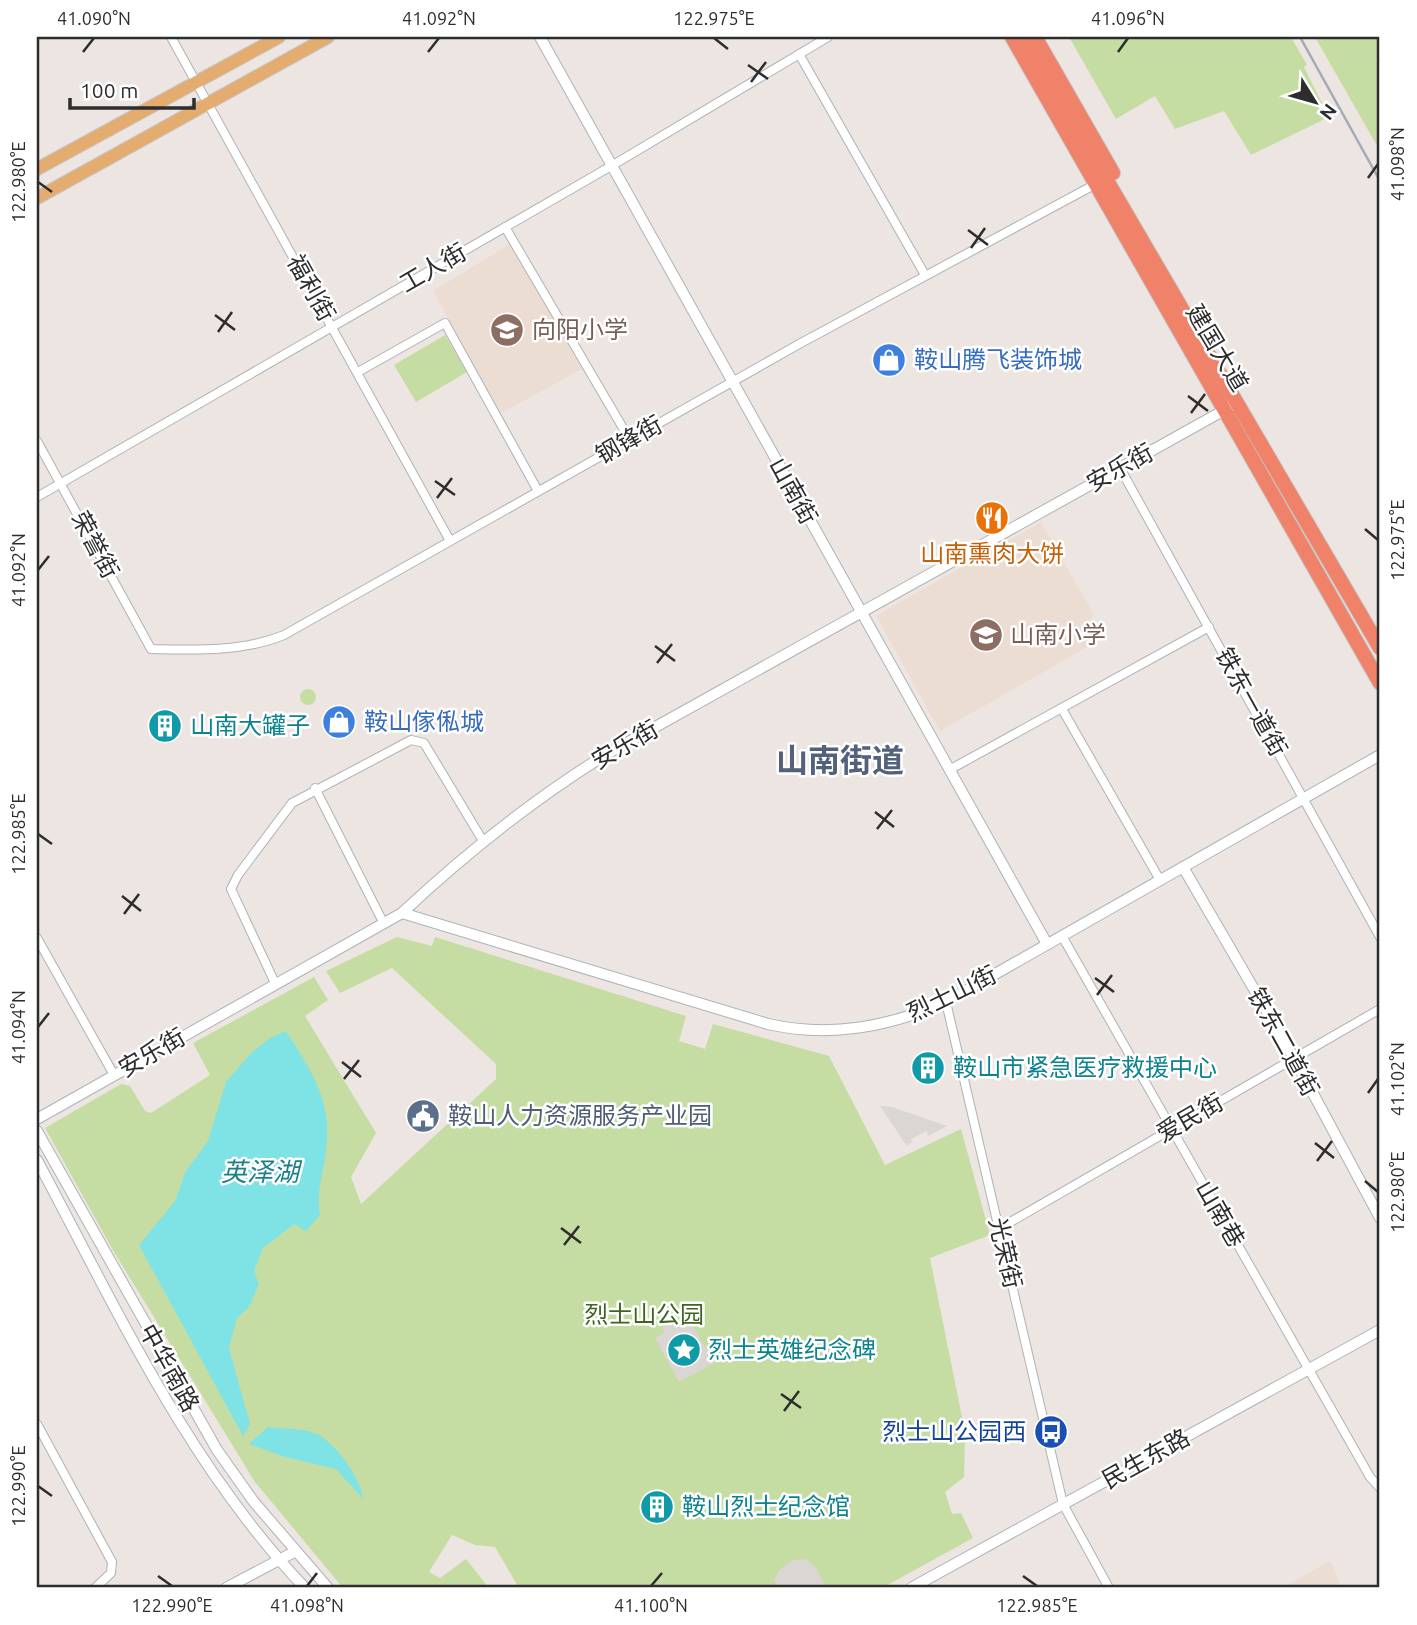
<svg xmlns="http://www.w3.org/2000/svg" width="1417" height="1625" font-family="Ubuntu,'Noto Sans SC',sans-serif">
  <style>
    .education { fill: #ecddd2 }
    .green { fill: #c5dda3 }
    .plaza { fill: #d9d6d3 }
    .water { fill: #7fe2e4 }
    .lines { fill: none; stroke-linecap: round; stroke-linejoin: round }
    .street-casing { stroke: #adb2b7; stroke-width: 10 }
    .secondary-casing { stroke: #adb2b7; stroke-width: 12 }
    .primary-casing { stroke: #c4c4c4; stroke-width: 14 }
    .highway-casing { stroke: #c4c4c4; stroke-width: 16 }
    .street { stroke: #fff; stroke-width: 8 }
    .secondary { stroke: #fff; stroke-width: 10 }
    .primary { stroke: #e4ac6f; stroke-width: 12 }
    .highway { stroke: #ef8269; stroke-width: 14 }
    .rail { stroke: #a4aab5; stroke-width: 2.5 }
    .ticks { fill: none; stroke: #2d2d2d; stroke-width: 2.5 }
    .labels { text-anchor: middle; stroke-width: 5; stroke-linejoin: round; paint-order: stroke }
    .street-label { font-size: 24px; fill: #2d2d2d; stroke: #fff }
    .education-label { font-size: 24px; fill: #785e54; stroke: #fff; text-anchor: start }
    .shop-label { font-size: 24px; fill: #366cbe; stroke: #fff; text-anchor: start }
    .food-label { font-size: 24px; fill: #c56008; stroke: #fff }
    .culture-label { font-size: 24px; fill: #0d838f; stroke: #fff; text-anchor: start }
    .service-label { font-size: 24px; fill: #4e5e75; stroke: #fff; text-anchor: start }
    .park-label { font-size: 24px; fill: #406422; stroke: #fff }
    .transit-label { font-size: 24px; fill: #164399; stroke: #fff; text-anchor: end }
    .water-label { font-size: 26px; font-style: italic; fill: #1a818c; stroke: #fff }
    .district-label { font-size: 32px; font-weight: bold; fill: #51627a; stroke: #fff }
    .neatline { fill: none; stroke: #2d2d2d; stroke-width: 2.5 }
    .ticks-label { font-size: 18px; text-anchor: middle; fill: #2d2d2d }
  </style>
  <rect width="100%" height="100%" fill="#ede5e1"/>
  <g class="education">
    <polygon points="510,244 582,369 501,413 433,291"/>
    <polygon points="1041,522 1094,615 1084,625 1089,646 940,731 876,616"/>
    <polygon points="1330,1561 1342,1588 1283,1588"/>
  </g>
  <g class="green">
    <polygon points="1069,37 1291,37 1307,65 1304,67 1329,117 1251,155 1224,111 1175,129 1155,96 1116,119"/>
    <polygon points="1315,37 1380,37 1380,56 1376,60 1380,68 1380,151"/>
    <polygon points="445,335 467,372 416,402 394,365"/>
    <circle cx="308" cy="697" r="8"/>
    <polygon points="397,937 432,946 435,937 686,1016 679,1041 705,1049 713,1024 829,1056 885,1165 961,1129 990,1235 930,1258 965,1432 964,1477 945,1492 952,1514 961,1513 973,1538 882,1588 519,1588 495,1547 475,1545 452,1535 429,1572 440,1578 466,1559 489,1588 343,1588 255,1482 114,1252 45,1128 121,1084 130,1086 145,1111 151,1113 210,1075 193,1043 314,977 328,1000 305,1016 376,1133 351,1177 361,1204 496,1079 496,1064 392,968 340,993 326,971"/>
  </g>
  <g class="plaza">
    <polygon points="880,1106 892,1107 947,1126 928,1136 927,1131 911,1139 912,1142 907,1146"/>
    <polygon points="689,1319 714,1363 679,1382 655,1338 664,1332 662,1327 674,1321 677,1325"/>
    <polygon points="805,1559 815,1566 827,1588 778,1588 774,1580 780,1569 793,1560"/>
  </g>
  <g class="water">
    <path d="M286 1031C309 1067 330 1097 327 1140 326 1166 315 1189 320 1215L306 1231 294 1224 263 1248 254 1271 259 1284 249 1307 237 1318 229 1348 250 1424 243 1436 139 1245 175 1201 186 1171 208 1141 226 1082 252 1052 270 1038Z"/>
    <path d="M268 1427C282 1429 304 1428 317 1434 336 1443 361 1479 363 1499L336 1469 285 1457 249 1444Z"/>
  </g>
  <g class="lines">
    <g class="street-casing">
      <g id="street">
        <polyline points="171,37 449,539"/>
        <polyline points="799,54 925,275"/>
        <polyline points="505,227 630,440"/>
        <polyline points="358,372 445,323 538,491"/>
        <path d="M37 441 151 649C195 650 243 652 284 635L801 343 1094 185"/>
        <polyline points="1120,468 1380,937"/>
        <polyline points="37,497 613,165 828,37"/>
        <polyline points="1062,709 1160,880"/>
        <polyline points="949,770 1209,627"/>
        <polyline points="315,788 384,924"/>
        <polyline points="1062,936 1370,1477 1380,1488"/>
        <polyline points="37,938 114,1075"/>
        <polyline points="275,983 231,889 238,875 292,803 411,740 424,743 483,841"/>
        <polyline points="946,1002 1063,1504 1109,1588"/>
        <polyline points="1000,1228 1380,1009"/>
        <polyline points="37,1424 112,1562 111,1573 95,1588"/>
      </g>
    </g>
    <g class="secondary-casing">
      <g id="secondary">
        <polyline points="540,37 1047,944"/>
        <polyline points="1183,867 1294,1058 1380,1218"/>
        <path d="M402 913 768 1024C830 1038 888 1027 946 1002L1380 755"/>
        <path d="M37 1119 402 913C465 854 531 801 605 755L1230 407"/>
        <polyline points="37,1131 217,1450 254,1502 328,1588"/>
        <path d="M37 1160C116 1308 188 1465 305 1588"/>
        <polyline points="226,1588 296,1551"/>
        <polyline points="911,1588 1380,1330"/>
      </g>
    </g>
    <g class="primary-casing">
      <g id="primary">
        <polyline points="37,169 279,37"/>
        <polyline points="37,198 328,37"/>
      </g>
    </g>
    <g class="highway-casing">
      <g id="highway">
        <polyline points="1012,37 1380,683"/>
        <polyline points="1023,37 1380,648"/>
        <polyline points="1035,37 1113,173"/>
      </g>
    </g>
    <use href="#street" class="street"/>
    <use href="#secondary" class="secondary"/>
    <use href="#primary" class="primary"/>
    <use href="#highway" class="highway"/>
    <polyline class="rail" points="1300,37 1380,181"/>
  </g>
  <path class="ticks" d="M714 38 728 49M83 52 94 38M428 52 439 38M1118 52 1128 38M748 65 768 79M751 82 766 62M1368 178 1378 164M38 182 52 192M968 230 988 245M971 248 985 228M215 315 235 330M218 332 232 312M1188 396 1208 411M1191 413 1205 394M435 481 455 495M437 498 452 478M1365 529 1378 540M38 570 49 556M655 646 675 661M657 663 672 644M875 812 894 827M877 829 892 810M38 834 52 844M122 896 141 911M124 914 139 894M1095 978 1114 992M1097 995 1112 975M38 1027 49 1013M342 1062 361 1077M344 1079 359 1060M1368 1093 1378 1079M1315 1143 1334 1158M1317 1161 1332 1141M1365 1181 1378 1192M561 1228 581 1243M564 1245 579 1226M781 1394 801 1408M784 1411 799 1391M38 1486 52 1496M158 1576 172 1586M1023 1576 1037 1586M307 1586 317 1573M651 1586 662 1573"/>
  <defs>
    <g id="school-disc" transform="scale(1.75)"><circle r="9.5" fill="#8d6e63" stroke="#fff"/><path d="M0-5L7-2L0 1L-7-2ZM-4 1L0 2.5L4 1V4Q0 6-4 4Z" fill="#fff"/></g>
    <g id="shop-disc" transform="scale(1.75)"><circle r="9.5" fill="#3f7fe0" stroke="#fff"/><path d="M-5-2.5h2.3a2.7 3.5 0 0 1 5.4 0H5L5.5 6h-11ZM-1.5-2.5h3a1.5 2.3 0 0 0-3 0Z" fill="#fff"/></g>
    <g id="restaurant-disc" transform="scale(1.75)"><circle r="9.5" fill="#e8710a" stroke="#fff"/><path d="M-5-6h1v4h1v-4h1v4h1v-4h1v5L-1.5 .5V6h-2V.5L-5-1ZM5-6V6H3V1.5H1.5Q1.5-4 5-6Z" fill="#fff"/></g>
    <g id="building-disc" transform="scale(1.75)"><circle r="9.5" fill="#0f9aa8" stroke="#fff"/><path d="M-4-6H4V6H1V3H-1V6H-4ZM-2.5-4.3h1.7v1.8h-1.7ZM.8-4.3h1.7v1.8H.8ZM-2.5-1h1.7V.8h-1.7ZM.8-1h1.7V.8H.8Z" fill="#fff"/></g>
    <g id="civic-disc" transform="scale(1.75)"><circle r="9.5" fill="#5c6f8a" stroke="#fff"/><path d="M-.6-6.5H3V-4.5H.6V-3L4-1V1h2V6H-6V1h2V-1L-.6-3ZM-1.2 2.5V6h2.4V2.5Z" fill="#fff"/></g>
    <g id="sight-disc" transform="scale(1.75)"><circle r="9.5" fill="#0f9aa8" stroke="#fff"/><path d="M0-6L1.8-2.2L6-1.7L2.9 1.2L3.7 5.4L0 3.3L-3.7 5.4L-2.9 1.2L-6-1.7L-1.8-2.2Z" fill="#fff"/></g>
    <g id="bus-disc" transform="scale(1.75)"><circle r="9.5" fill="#1a4fb4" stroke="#fff"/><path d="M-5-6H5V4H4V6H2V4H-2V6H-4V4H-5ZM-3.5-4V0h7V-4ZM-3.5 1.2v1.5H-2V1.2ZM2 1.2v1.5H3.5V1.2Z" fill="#fff"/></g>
  </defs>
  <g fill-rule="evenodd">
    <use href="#school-disc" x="507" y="330"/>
    <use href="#shop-disc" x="889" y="360"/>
    <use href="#restaurant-disc" x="992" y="518"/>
    <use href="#school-disc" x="986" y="635"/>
    <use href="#shop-disc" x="339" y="722"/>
    <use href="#building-disc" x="165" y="726"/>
    <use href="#building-disc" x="928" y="1068"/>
    <use href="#civic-disc" x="423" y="1116"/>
    <use href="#sight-disc" x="684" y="1350"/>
    <use href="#bus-disc" x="1051" y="1432"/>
    <use href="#building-disc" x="657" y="1507"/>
  </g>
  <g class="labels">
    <g class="street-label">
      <text transform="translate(433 268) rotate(-30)" y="8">工人街</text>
      <text transform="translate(311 288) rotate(61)" y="8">福利街</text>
      <text transform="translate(1217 348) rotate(59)" y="8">建国大道</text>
      <text transform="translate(629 440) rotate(-29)" y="8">钢锋街</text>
      <text transform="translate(1120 468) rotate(-29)" y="8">安乐街</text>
      <text transform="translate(793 491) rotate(61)" y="8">山南街</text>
      <text transform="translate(95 545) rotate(62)" y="8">荣誉街</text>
      <text transform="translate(1251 702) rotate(61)" y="8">铁东一道街</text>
      <text transform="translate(625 745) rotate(-30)" y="8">安乐街</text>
      <text transform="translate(952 994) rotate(-26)" y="8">烈士山街</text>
      <text transform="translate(1283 1042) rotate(61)" y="8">铁东二道街</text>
      <text transform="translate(152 1053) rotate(-30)" y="8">安乐街</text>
      <text transform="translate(1190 1118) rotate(-30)" y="8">爱民街</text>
      <text transform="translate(1220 1214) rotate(60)" y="8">山南巷</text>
      <text transform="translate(1005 1253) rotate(77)" y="8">光荣街</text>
      <text transform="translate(169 1368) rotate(61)" y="8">中华南路</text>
      <text transform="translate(1146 1459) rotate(-29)" y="8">民生东路</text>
    </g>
    <g class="education-label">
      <text x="532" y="338">向阳小学</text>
      <text x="1010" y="643">山南小学</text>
    </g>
    <g class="shop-label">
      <text x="914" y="368">鞍山腾飞装饰城</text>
      <text x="364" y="730">鞍山傢俬城</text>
    </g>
    <g class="food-label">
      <text x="992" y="562">山南熏肉大饼</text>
    </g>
    <g class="culture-label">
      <text x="190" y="734">山南大罐子</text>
      <text x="953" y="1076">鞍山市紧急医疗救援中心</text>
      <text x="708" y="1358">烈士英雄纪念碑</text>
      <text x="682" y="1515">鞍山烈士纪念馆</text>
    </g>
    <g class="service-label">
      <text x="448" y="1124">鞍山人力资源服务产业园</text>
    </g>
    <g class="park-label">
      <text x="644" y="1323">烈士山公园</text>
    </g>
    <g class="transit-label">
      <text x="1026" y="1440">烈士山公园西</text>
    </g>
    <g class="water-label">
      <text x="260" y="1181">英泽湖</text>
    </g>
    <g class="district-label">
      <text x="840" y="772">山南街道</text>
    </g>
  </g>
  <rect width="1417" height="1625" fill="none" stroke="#ffffff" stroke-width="77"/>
  <g transform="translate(1315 102) rotate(127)" stroke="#ffffff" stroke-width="5" paint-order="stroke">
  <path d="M0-5L12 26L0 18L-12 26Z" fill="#2d2d2d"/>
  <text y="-10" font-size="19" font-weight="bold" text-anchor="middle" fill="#2d2d2d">N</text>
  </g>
  <path d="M70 98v10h124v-10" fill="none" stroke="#2d2d2d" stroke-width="3.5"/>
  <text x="80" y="98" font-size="21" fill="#2d2d2d" stroke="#ffffff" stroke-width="5" paint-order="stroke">100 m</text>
  <rect x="38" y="38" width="1340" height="1548" class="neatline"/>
  <g class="ticks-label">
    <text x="94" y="25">41.090°N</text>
    <text x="439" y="25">41.092°N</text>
    <text x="714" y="25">122.975°E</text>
    <text x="1128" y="25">41.096°N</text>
    <text transform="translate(1398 164) rotate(-90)" y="6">41.098°N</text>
    <text transform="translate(19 182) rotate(-90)" y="6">122.980°E</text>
    <text transform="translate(1398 540) rotate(-90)" y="6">122.975°E</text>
    <text transform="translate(19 570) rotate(-90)" y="6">41.092°N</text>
    <text transform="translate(19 834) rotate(-90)" y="6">122.985°E</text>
    <text transform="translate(19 1027) rotate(-90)" y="6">41.094°N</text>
    <text transform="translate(1398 1079) rotate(-90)" y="6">41.102°N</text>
    <text transform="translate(1398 1192) rotate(-90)" y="6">122.980°E</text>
    <text transform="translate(19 1486) rotate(-90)" y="6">122.990°E</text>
    <text x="172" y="1612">122.990°E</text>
    <text x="307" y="1612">41.098°N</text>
    <text x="651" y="1612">41.100°N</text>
    <text x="1037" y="1612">122.985°E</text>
  </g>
</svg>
